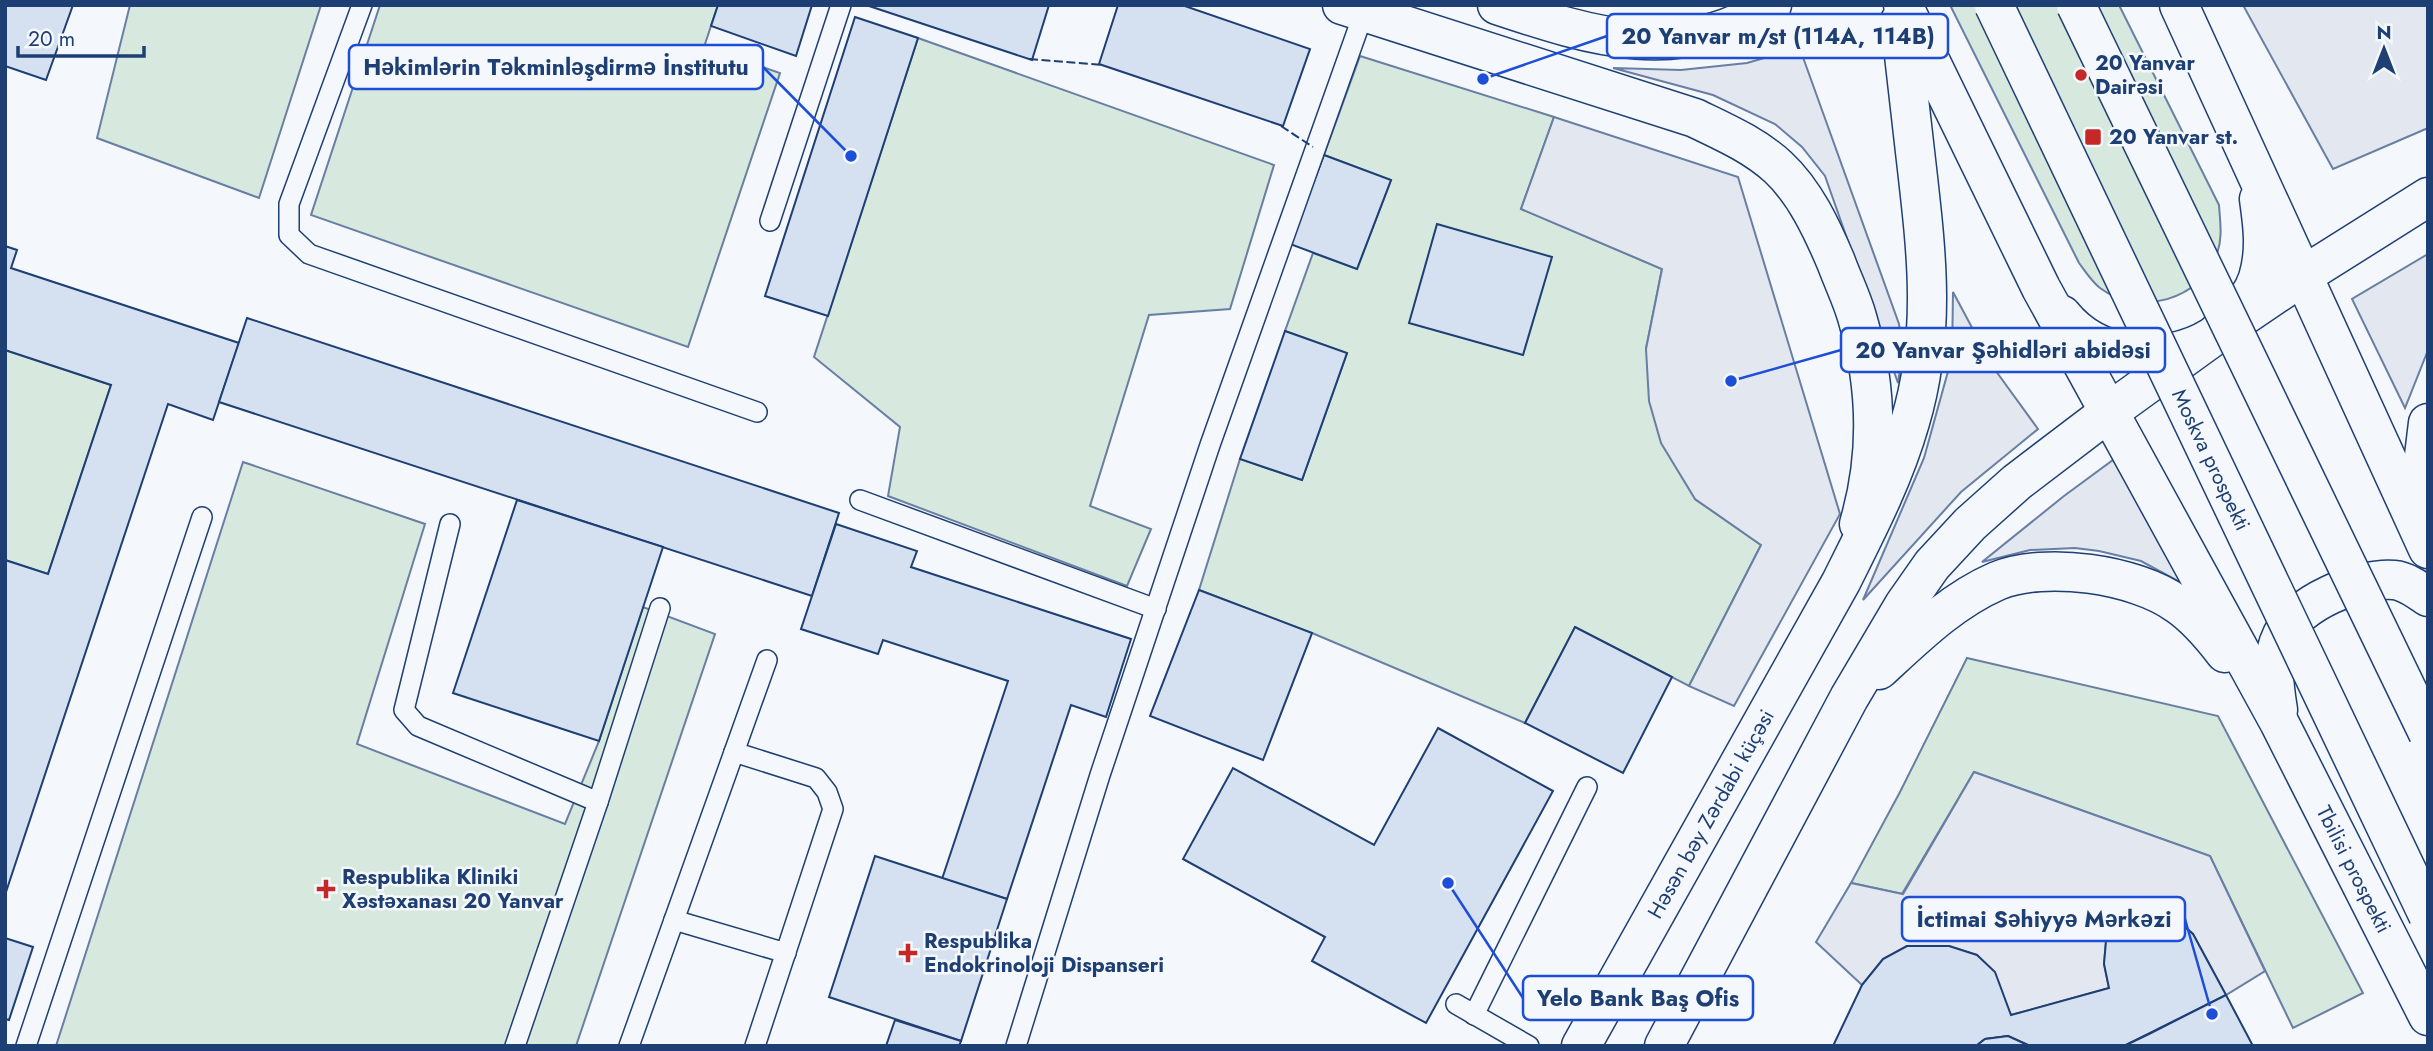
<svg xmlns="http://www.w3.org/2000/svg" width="2433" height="1051" font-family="Jost,sans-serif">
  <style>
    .green { fill: #d7e8df; stroke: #687fa3; stroke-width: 2 }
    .parking { fill: #e3e8f0; stroke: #687fa3; stroke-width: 2 }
    .building { fill: #d5e0f0; stroke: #1d3f73; stroke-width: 2 }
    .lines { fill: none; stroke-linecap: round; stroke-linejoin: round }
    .lane-casing { stroke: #1d3f73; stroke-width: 22 }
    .secondary-casing { stroke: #1d3f73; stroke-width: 41 }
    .primary-casing { stroke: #1d3f73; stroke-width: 41 }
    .lane { stroke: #f4f7fb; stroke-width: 19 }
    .secondary { stroke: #f4f7fb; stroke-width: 38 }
    .primary { stroke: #f4f7fb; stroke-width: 38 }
    .highway-bridge-casing { stroke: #1d3f73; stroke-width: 41; stroke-linecap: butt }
    .highway-bridge { stroke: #f4f7fb; stroke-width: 38 }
    .fence { stroke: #1d3f73; stroke-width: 2; stroke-dasharray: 9 3.5; stroke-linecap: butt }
    .poi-dot { fill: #c62828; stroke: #f4f7fb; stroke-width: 2.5 }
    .labels { text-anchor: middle; stroke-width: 5; stroke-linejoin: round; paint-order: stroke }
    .poi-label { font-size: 21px; font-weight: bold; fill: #1d3f73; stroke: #f4f7fb; text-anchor: start }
    .street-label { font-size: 21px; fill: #1d3f73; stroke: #f4f7fb }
    .leader { fill: none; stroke: #1d4ed8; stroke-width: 2.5 }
    .callout-dot { fill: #1d4ed8; stroke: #f4f7fb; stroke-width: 2.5 }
    .callout { fill: #f4f7fb; stroke: #1d4ed8; stroke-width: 2.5 }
    .callout-label { font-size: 23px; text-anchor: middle; font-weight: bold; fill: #1d3f73 }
  </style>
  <rect width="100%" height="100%" fill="#f4f7fb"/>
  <g class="green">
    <polygon points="130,5 321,5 259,198 97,138"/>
    <polygon points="380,5 718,5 704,47 780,73 688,347 311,215"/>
    <path d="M1950 5H2119L2219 205C2220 222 2223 237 2217 254 2201 300 2139 317 2100 288 2092 282 2085 271 2079 263Z"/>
    <polygon points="918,38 1274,165 1230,309 1149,315 1090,506 1151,529 1127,586 888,496 900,427 814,357"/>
    <polygon points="1360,56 1554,117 1521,209 1662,269 1646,349 1695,499 1761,545 1689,686 1575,627 1525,723 1312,633 1199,590 1240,459 1302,480 1347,353 1285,331 1313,253 1357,269 1391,180 1324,155"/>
    <polygon points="5,350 111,385 48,574 5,560"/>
    <polygon points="243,462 425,524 357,744 565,824 599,741 643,607 715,634 576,1046 56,1046"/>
    <polygon points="1967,658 2218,716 2363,993 2293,1028 2210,856 1974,772 1902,894 1851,883 1900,792"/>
  </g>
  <g class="parking">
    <polygon points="2243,5 2428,5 2428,128 2333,169"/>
    <polygon points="1800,49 1899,324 1903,350 1898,383 1825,176 1802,147 1775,124 1713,95 1613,68 1681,70 1747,63 1785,52"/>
    <polygon points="1554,117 1738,177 1840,514 1734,706 1689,686 1761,545 1695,499 1661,443 1649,401 1646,349 1662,269 1521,209"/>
    <polygon points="2428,254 2428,350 2405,408 2352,299"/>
    <polygon points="1953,292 1993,367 2038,429 1961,492 1863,600 1924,458 1952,357"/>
    <polygon points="2113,460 2200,593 2141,561 2099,551 2075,548 2030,550 1982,562 2064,496"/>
    <polygon points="1974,772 2210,856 2265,971 2226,995 2193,934 2172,916 2155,913 2136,916 2118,925 2106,941 2104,964 2109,988 2011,1015 1977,955 1949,946 1907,946 1883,959 1862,985 1816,942 1851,883 1903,894"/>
  </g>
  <g class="building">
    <polygon points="5,5 73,5 46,80 5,66"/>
    <polygon points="718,5 812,5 796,56 711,26"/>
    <polygon points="866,5 1049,5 1032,60"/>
    <polygon points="1118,5 1182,5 1310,49 1283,126 1099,64"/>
    <polygon points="855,17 918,38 828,316 765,296"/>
    <polygon points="1324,155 1391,180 1357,269 1290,244"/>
    <polygon points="1437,224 1552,257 1523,355 1409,323"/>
    <polygon points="5,246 17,250 11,268 239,343 213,420 168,404 5,895 5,560 48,574 111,385 5,350"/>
    <polygon points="247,318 839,513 812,596 219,402"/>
    <polygon points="1285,331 1347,353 1302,480 1240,459"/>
    <polygon points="517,500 663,547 599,741 453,693"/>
    <polygon points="836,524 917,551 911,567 1131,639 1106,717 1071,705 1007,899 942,879 1008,681 883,640 878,654 801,629"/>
    <polygon points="1199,590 1312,633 1263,760 1150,716"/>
    <polygon points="1575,627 1672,677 1623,773 1525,723"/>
    <polygon points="1438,728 1553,791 1426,1023 1312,961 1325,937 1183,859 1233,768 1374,845"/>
    <polygon points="875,856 1007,899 961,1041 829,997"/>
    <polygon points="2155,913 2172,916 2193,934 2226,995 2124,1046 2030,1046 2008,1036 1985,1039 1976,1046 1833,1046 1862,985 1883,959 1907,946 1949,946 1977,955 1995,972 2011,1015 2109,988 2104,964 2106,941 2118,925 2136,916"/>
    <polygon points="5,938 33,947 9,1020 5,1019"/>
    <polygon points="2226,995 2253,1046 2124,1046 2149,1034"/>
    <polygon points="895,1020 961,1041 959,1046 886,1046"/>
    <polygon points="2008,1036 2030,1046 1976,1046 1985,1039"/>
  </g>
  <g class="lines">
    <g class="lane-casing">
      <g id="lane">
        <polyline points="362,5 289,204 289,235 309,254 757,412"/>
        <polyline points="770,221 841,5"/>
        <polyline points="860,500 1156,609"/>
        <polyline points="450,524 404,710 418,726 598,802"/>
        <polyline points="734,752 816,778 827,792 833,809 755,1046"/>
        <polyline points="674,920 786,953"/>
        <polyline points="1456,1004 1529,1046"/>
        <polyline points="1474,1015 1587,787"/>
        <polyline points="26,1046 202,517"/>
        <polyline points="515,1046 598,802 660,608"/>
        <polyline points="629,1046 767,660"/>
        <polyline points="1016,1046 1100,775 1210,445 1364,12"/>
      </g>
    </g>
    <g class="secondary-casing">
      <g id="secondary">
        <path d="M1342 5 1695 118C1724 132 1754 145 1778 167 1805 192 1822 229 1836 262 1843 281 1852 299 1857 317 1877 385 1879 456 1859 524"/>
        <path d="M1497 5C1593 37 1680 65 1772 5"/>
      </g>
    </g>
    <g class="primary-casing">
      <g id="primary">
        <path id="s1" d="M1903 5 2041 288 2279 722 2428 1016"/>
        <polyline points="2179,5 2428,549"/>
        <path d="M2062 315C2097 359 2165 366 2212 337 2219 332 2225 324 2231 318 2242 307 2253 294 2258 278 2266 251 2263 227 2259 199"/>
        <polyline points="2428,423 2424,456 2428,492"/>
        <path d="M1879 670C1915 637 1951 601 1997 581 2045 561 2135 574 2177 604 2195 616 2212 636 2225 653"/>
        <path d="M2278 710C2274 685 2270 659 2282 635 2298 603 2359 577 2394 580 2406 581 2418 590 2428 597"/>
        <path id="s2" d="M1581 1046 1841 582C1867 530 1894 478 1910 422 1936 335 1927 256 1917 169 1911 119 1906 70 1900 21"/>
        <polyline points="1664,1046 1849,698 1904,605 1932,565 1970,524 2017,482 2109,412 2214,336 2304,275 2428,197"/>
      </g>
    </g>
    <use href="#lane" class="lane"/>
    <use href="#secondary" class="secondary"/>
    <use href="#primary" class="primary"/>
    <g class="highway-bridge-casing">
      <g id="highway-bridge">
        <path id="s3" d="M1994 5 2428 915"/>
        <polyline points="2076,5 2428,733"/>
      </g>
    </g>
    <use href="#highway-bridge" class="highway-bridge"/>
    <g class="fence">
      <polyline points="1029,59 1102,65"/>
      <polyline points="1281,126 1313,147"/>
    </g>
  </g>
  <g class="poi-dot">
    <circle cx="2081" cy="75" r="7"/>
    <rect x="2084" y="128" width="18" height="18" rx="3.5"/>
    <path d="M322.5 878.5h7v7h7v7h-7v7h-7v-7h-7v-7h7z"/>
    <path d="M904.5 942.5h7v7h7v7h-7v7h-7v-7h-7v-7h7z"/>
  </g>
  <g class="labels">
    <g class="poi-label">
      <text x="2095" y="70">20 Yanvar<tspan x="2095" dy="24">Dairəsi</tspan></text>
      <text x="2109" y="144">20 Yanvar st.</text>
      <text x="342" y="884">Respublika Kliniki<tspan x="342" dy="24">Xəstəxanası 20 Yanvar</tspan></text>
      <text x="924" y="948">Respublika<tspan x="924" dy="24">Endokrinoloji Dispanseri</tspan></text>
    </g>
    <g class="street-label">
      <text dy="7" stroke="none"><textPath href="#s3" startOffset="504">Moskva prospekti</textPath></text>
      <text dy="7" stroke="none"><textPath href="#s2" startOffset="266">Həsən bəy Zərdabi küçəsi</textPath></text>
      <text dy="7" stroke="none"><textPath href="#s1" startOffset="975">Tbilisi prospekti</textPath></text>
    </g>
  </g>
  <path class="leader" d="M1483 79L1607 36M851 156L763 67M1731 381L1841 350M2212 1014L2185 919M1448 883L1523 998"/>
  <g class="callout-dot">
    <circle cx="1483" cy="79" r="7"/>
    <circle cx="851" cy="156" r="7"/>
    <circle cx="1731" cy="381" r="7"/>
    <circle cx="2212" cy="1014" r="7"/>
    <circle cx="1448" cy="883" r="7"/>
  </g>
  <g class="callout">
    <rect x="1607" y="14" width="341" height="44" rx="7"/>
    <rect x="349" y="45" width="414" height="44" rx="7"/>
    <rect x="1841" y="328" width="324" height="44" rx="7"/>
    <rect x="1902" y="897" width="283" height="44" rx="7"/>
    <rect x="1523" y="976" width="230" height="44" rx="7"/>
  </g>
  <g class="callout-label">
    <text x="1778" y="44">20 Yanvar m/st (114A, 114B)</text>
    <text x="556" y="75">Həkimlərin Təkminləşdirmə İnstitutu</text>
    <text x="2003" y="358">20 Yanvar Şəhidləri abidəsi</text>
    <text x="2044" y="927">İctimai Səhiyyə Mərkəzi</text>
    <text x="1638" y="1006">Yelo Bank Baş Ofis</text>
  </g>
  <rect width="2433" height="1051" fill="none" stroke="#1d3f73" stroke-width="14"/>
  <g transform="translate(2384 49)" stroke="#f4f7fb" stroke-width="5" paint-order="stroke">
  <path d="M0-5L12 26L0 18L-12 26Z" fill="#1d3f73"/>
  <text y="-10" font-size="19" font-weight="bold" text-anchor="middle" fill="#1d3f73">N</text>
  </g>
  <path d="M18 46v10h126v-10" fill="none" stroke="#1d3f73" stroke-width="3.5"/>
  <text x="28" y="46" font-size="21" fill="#1d3f73" stroke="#f4f7fb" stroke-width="5" paint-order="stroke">20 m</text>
</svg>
